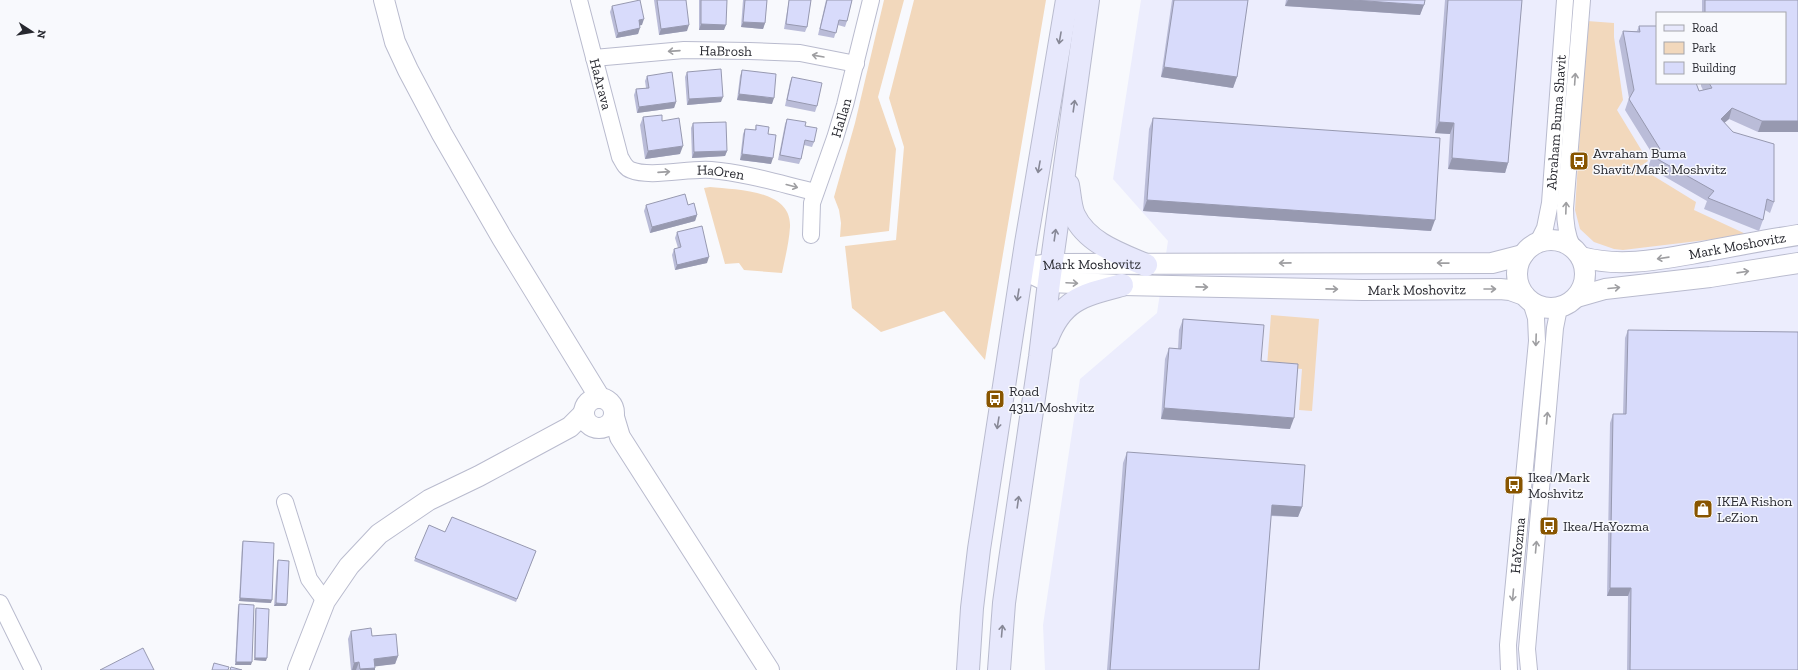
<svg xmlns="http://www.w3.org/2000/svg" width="1798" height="670" font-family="'Zilla Slab',serif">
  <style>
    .built { fill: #ecedfd; fill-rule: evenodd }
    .green { fill: #f2d8bc }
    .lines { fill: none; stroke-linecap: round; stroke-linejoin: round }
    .minor-casing { stroke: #b9bbce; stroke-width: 18 }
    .tertiary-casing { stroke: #b9bbce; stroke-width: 22 }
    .secondary-casing { stroke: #b9bbce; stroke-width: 24 }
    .minor { stroke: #fff; stroke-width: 16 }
    .tertiary { stroke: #fff; stroke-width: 20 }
    .secondary { stroke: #e7e8fc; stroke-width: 22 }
    .wall { fill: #babcd8 }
    .shaded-wall { fill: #9799b0 }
    .building { fill: #d8dbfb; stroke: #9799b0 }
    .oneway { stroke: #878896 }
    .oneway2 { stroke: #9e9ea1 }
    .labels { text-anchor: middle; stroke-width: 3; stroke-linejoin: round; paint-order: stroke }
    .street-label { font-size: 14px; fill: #27282f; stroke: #f8f9fd }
    .poi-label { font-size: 14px; fill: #27282f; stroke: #f8f9fd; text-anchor: start }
  </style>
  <rect width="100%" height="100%" fill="#f8f9fd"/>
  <path class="built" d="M1141 0H1798V670H1045L1043 625 1080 379 1157 313 1168 241 1113 179ZM1657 13H1785V83H1657Z"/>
  <g class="green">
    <polygon points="884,0 904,0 878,97 896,149 889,231 840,237 841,223 839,210 834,197 855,123"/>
    <polygon points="914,0 1046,0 985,360 944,311 881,332 852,308 845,246 896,240 904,147 889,98"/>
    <polygon points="1587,21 1614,23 1614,37 1623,100 1617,110 1648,161 1639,167 1696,202 1694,210 1748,235 1623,250 1614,249 1594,242 1580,229 1575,210"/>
    <path d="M710 187C736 190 792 189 790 227 789 243 785 258 782 273L744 270 739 263 725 264 704 188Z"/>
    <polygon points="1271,315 1319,319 1312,411 1299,410 1302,369 1267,366"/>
  </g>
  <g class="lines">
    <g class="minor-casing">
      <g id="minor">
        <path id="s1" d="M579 0 620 157C623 162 625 168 631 170 650 178 689 168 711 170 746 173 781 184 815 192"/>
        <path id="s2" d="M594 58 684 50 749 51 800 53 856 64"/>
        <path id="s3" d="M811 235 812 203 835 138 845 105 871 0"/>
        <path id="s4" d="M1538 242 1545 228 1550 203 1565 0"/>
        <path d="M1572 246C1566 234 1565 221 1565 208L1582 0"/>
        <polyline points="285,502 309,579 325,601"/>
        <polyline points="0,603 33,670"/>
        <path id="s5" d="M1509 670 1508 645 1537 341 1536 318 1531 302"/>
        <polyline points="1529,670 1527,649 1555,328 1559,308"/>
      </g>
    </g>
    <g class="tertiary-casing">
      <g id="tertiary">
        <polyline points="384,0 395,42 408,70 442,134 502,238 600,398"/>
        <circle cx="1551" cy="274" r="34"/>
        <path id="s6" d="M1581 257C1621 268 1662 259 1702 252 1734 246 1766 240 1798 235"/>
        <path id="s7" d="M1036 266 1051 264 1492 263 1523 255"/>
        <path id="s8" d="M1022 269 1049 282 1122 285 1363 290 1500 289 1510 290 1524 295"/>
        <polyline points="1577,297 1605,289 1710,277 1798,263"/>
        <circle cx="599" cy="413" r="15"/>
        <polyline points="614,417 620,437 769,670"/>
        <polyline points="298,670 325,601 349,566 379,534 429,500 479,476 570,427 584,413"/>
      </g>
    </g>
    <g class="secondary-casing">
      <g id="secondary">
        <path d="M1068 185C1070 195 1070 206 1074 215 1087 243 1120 254 1146 265"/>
        <path d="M1047 339C1062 299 1084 295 1122 285"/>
        <polyline points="968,670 972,608 979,549 1026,243 1067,0"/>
        <polyline points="999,670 1004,603 1010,560 1040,357 1049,282 1088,0"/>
      </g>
    </g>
    <use href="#minor" class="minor"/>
    <use href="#tertiary" class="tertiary"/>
    <use href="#secondary" class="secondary"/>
  </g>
  <g class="wall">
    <polygon points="654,0 679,0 687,31 659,35"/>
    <polygon points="699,0 727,0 724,30 699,30"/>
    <polygon points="743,0 767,0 765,23 763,29 741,27"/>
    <polygon points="789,0 811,0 807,27 805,32 784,29"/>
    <polygon points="826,0 852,0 847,21 845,27 838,25 834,38 818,35"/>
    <polygon points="1172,0 1248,0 1237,77 1233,88 1161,77"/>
    <polygon points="1286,0 1425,0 1420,15 1285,6"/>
    <polygon points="1445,0 1522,0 1508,163 1505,173 1448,169 1450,134 1435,133"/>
    <polygon points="1702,0 1798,0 1798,132 1758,132 1729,119 1724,123 1774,202 1770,213 1765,210 1763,220 1759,231 1704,209 1707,201 1648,167 1652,156 1653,155 1625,110 1629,98 1619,41 1623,31 1637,31 1639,26 1699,91 1703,90 1701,86 1701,83 1785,83 1785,13 1702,13"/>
    <polygon points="612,6 642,25 640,25 638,34 616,38 610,12"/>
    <polygon points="742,70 772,104 737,100 740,76"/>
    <polygon points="687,72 721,102 687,105 685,77"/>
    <polygon points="647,76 676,102 674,108 637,113 634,95 636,89 646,88 645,81"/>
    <polygon points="792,77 817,106 815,112 785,106 790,82"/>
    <polygon points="643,117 662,121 680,154 645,159 640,125"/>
    <polygon points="1153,118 1431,231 1143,211 1149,129"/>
    <polygon points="787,119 805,126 814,142 812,147 804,145 801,159 799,164 778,160 785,124"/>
    <polygon points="693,123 727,151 725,156 692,158 691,128"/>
    <polygon points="756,125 768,134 771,164 740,160 743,134 745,129 755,130"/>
    <polygon points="646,205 688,205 697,215 695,221 650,233 644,211"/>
    <polygon points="677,232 707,263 675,270 672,255 674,249 678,248 675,238"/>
    <polygon points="1183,319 1261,361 1290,429 1161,419 1165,359 1169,348 1178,349 1179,330"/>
    <polygon points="1628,330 1798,670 1627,670 1628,596 1607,596 1610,423 1613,414 1623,414 1625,338"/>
    <polygon points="1127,452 1302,507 1298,517 1271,516 1259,670 1107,670 1123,463"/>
    <polygon points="429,525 445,532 536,551 516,602 414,561"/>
    <polygon points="243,541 271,603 239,601 242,544"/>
    <polygon points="278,560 287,604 286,606 274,606 277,563"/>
    <polygon points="239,604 251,665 235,665 238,607"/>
    <polygon points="256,608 266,661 254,660 255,611"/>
    <polygon points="351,631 372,636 398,656 395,664 375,666 375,670 351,670 348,639"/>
  </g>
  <g class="shaded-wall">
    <polygon points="1288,0 1353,0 1424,5 1420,15 1285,6"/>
    <polygon points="644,19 642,25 637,26 639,20"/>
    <polygon points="743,22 765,23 763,29 741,27"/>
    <polygon points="701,24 726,25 724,30 699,30"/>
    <polygon points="689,25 687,31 659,35 661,29"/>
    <polygon points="640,28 638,34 616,38 618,33"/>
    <polygon points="1164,67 1237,77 1233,88 1161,77"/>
    <polygon points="739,94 774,98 772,104 737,100"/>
    <polygon points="723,97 721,102 687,105 689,99"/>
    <polygon points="676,102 674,108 637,113 639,107"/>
    <polygon points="1732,108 1729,119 1717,129 1721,119"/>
    <polygon points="1762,121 1798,121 1798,132 1758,132"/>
    <polygon points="1439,122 1454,123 1450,134 1435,133"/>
    <polygon points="683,146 680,154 645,159 648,151"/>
    <polygon points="727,151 725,156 692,158 694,152"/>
    <polygon points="742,154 773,158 771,164 740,160"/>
    <polygon points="1452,158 1508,163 1505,173 1448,169"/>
    <polygon points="1147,200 1435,220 1431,231 1143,211"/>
    <polygon points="697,215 695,221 650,233 652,227"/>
    <polygon points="709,257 707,263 675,270 677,265"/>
    <polygon points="1164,408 1294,418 1290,429 1161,419"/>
    <polygon points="1272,505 1302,507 1298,517 1268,515"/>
    <polygon points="1610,588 1631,588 1628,596 1607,596"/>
    <polygon points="240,598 272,600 271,603 239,601"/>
    <polygon points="276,603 287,604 286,606 274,606"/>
    <polygon points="398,656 395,664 371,667 374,659"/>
    <polygon points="255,658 267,658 266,661 254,660"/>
    <polygon points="236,662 252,662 251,665 235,665"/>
    <polygon points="359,662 356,670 352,670 354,663"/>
    <polygon points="375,668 375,670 360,670 360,669"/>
  </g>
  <g class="building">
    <polygon points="640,0 644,19 639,20 640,28 618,33 612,6"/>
    <polygon points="657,0 686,0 689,25 661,29"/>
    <polygon points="701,0 727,0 726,25 701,24"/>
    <polygon points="745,0 767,0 765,23 743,22"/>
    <polygon points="789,0 811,0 807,27 786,24"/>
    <polygon points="827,0 852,0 847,21 839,20 836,33 820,29"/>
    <polygon points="1174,0 1248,0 1237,77 1164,67"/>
    <polygon points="1353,0 1425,0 1424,5"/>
    <polygon points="1448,0 1522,0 1508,163 1452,158 1454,123 1439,122"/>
    <polygon points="1705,0 1798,0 1798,121 1762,121 1732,108 1721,119 1733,132 1774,144 1774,202 1767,199 1763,220 1708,198 1714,191 1652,156 1660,149 1629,99 1634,90 1623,31 1640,32 1639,26 1657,26 1657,83 1696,83 1699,91 1712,88 1709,83 1785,83 1785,13 1705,13"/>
    <polygon points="721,69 723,97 689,99 687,72"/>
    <polygon points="742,70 776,74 774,98 739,94"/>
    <polygon points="672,72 676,102 639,107 636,89 649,88 647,76"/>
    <polygon points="792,77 822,83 817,106 787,100"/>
    <polygon points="662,115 662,121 679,118 683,146 648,151 643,117"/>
    <polygon points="1153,118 1440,138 1435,220 1147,200"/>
    <polygon points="787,119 806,122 805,126 817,128 814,142 805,140 801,159 780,155"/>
    <polygon points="726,122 727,151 694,152 693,123"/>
    <polygon points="756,125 769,127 768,134 776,135 773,158 742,154 745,129 756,130"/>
    <polygon points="685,194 688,205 694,203 697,215 652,227 646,205"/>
    <polygon points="702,226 709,257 677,265 674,249 681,247 677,232"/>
    <polygon points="1183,319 1264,325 1261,361 1298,364 1294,418 1164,408 1169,348 1181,349"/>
    <polygon points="1628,330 1798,332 1798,670 1630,670 1631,588 1610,588 1613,414 1626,414"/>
    <polygon points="1127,452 1305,465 1302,507 1272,505 1259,670 1110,670"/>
    <polygon points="452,517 536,551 517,599 415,558 429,525 445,532"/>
    <polygon points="243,541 274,543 272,600 240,598"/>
    <polygon points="278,560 289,561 287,604 276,603"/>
    <polygon points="239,604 254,605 252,662 236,662"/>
    <polygon points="256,608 269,609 267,658 255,658"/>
    <polygon points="371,628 372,636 396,634 398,656 374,659 375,668 360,669 359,662 354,663 351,631"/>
    <polygon points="143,648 154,670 100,670"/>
    <polygon points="214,663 229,667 228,670 212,670"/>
    <polygon points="231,667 242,670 230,670"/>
  </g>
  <defs><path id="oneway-shaft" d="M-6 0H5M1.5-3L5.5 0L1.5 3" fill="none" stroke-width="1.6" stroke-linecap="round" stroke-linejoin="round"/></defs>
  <g class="oneway">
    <use href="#oneway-shaft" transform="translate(1060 38) rotate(100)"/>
    <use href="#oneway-shaft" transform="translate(1074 106) rotate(-82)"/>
    <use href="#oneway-shaft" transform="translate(1039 167) rotate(100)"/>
    <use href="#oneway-shaft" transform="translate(1055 235) rotate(-82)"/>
    <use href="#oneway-shaft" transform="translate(1018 295) rotate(99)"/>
    <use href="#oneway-shaft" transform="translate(998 423) rotate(99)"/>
    <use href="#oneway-shaft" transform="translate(1018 502) rotate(-82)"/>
    <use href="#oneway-shaft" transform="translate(1002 631) rotate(-85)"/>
  </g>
  <g class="oneway2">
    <use href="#oneway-shaft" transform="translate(674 51) rotate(176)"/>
    <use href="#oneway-shaft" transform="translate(818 56) rotate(-170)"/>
    <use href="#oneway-shaft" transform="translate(1575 79) rotate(-86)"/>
    <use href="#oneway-shaft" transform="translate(664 172) rotate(-4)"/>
    <use href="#oneway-shaft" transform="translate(792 186) rotate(15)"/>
    <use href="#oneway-shaft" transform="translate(1566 208) rotate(-88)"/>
    <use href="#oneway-shaft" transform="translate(1663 258) rotate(172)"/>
    <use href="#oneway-shaft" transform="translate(1285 263) rotate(179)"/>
    <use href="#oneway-shaft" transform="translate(1443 263) rotate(-179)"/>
    <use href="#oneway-shaft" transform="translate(1743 272) rotate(-8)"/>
    <use href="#oneway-shaft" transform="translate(1072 283) rotate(3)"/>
    <use href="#oneway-shaft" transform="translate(1202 287) rotate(1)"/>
    <use href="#oneway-shaft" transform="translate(1614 288) rotate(-5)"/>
    <use href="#oneway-shaft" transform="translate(1332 289) rotate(1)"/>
    <use href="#oneway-shaft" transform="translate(1490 289)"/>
    <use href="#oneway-shaft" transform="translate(1536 340) rotate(92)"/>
    <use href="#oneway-shaft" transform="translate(1547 418) rotate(-85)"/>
    <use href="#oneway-shaft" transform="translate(1536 547) rotate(-85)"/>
    <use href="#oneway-shaft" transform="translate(1513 595) rotate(95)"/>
  </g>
  <defs>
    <g id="bus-square" transform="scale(1)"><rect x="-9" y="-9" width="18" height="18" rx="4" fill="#850" stroke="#f8f9fd"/><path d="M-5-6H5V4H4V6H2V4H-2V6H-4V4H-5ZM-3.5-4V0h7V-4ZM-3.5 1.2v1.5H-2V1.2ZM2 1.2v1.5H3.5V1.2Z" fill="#fff"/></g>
    <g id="shop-square" transform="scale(1)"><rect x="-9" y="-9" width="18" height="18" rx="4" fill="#850" stroke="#f8f9fd"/><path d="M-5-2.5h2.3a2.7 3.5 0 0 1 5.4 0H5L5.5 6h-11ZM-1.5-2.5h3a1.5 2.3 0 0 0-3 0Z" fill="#fff"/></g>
  </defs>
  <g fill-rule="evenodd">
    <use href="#bus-square" x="1579" y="161"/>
    <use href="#bus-square" x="995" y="399"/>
    <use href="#bus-square" x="1514" y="485"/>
    <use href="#shop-square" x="1703" y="509"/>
    <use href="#bus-square" x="1549" y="526"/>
  </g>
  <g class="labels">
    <g class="street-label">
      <text dy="5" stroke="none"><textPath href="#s2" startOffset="132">HaBrosh</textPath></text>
      <text dy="5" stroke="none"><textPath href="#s1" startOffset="87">HaArava</textPath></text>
      <text dy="5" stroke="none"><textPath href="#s3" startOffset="122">HaIlan</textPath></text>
      <text dy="5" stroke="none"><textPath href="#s4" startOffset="122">Abraham Buma Shavit</textPath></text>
      <text dy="5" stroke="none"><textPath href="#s1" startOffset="270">HaOren</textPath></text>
      <text dy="5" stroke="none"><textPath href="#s6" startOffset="158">Mark Moshovitz</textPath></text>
      <text dy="5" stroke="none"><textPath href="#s7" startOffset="56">Mark Moshovitz</textPath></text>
      <text dy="5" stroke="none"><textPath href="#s8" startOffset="398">Mark Moshovitz</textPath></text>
      <text dy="5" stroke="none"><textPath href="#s5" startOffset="125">HaYozma</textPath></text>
    </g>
    <g class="poi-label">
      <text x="1593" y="158">Avraham Buma<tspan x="1593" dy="16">Shavit/Mark Moshvitz</tspan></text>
      <text x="1009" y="396">Road<tspan x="1009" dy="16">4311/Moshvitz</tspan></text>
      <text x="1528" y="482">Ikea/Mark<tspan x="1528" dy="16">Moshvitz</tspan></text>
      <text x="1717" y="506">IKEA Rishon<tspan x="1717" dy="16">LeZion</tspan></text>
      <text x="1563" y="531">Ikea/HaYozma</text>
    </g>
  </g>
  <rect x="1656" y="12" width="130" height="72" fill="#f8f9fd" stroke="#a4a5ab"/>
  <rect x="1664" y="25" width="20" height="6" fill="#e7e8fc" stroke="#a4a5ab"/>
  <text x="1692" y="32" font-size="12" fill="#27282f">Road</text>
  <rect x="1664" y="42" width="20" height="12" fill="#f2d8bc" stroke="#a4a5ab"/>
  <text x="1692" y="52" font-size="12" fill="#27282f">Park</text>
  <rect x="1664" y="62" width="20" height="12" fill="#d8dbfb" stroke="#a4a5ab"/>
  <text x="1692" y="72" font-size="12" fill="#27282f">Building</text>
  <g transform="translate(32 32) rotate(102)" stroke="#f8f9fd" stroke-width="3" paint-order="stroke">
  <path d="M0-3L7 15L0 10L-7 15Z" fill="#27282f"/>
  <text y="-6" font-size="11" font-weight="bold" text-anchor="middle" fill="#27282f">N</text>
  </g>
</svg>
